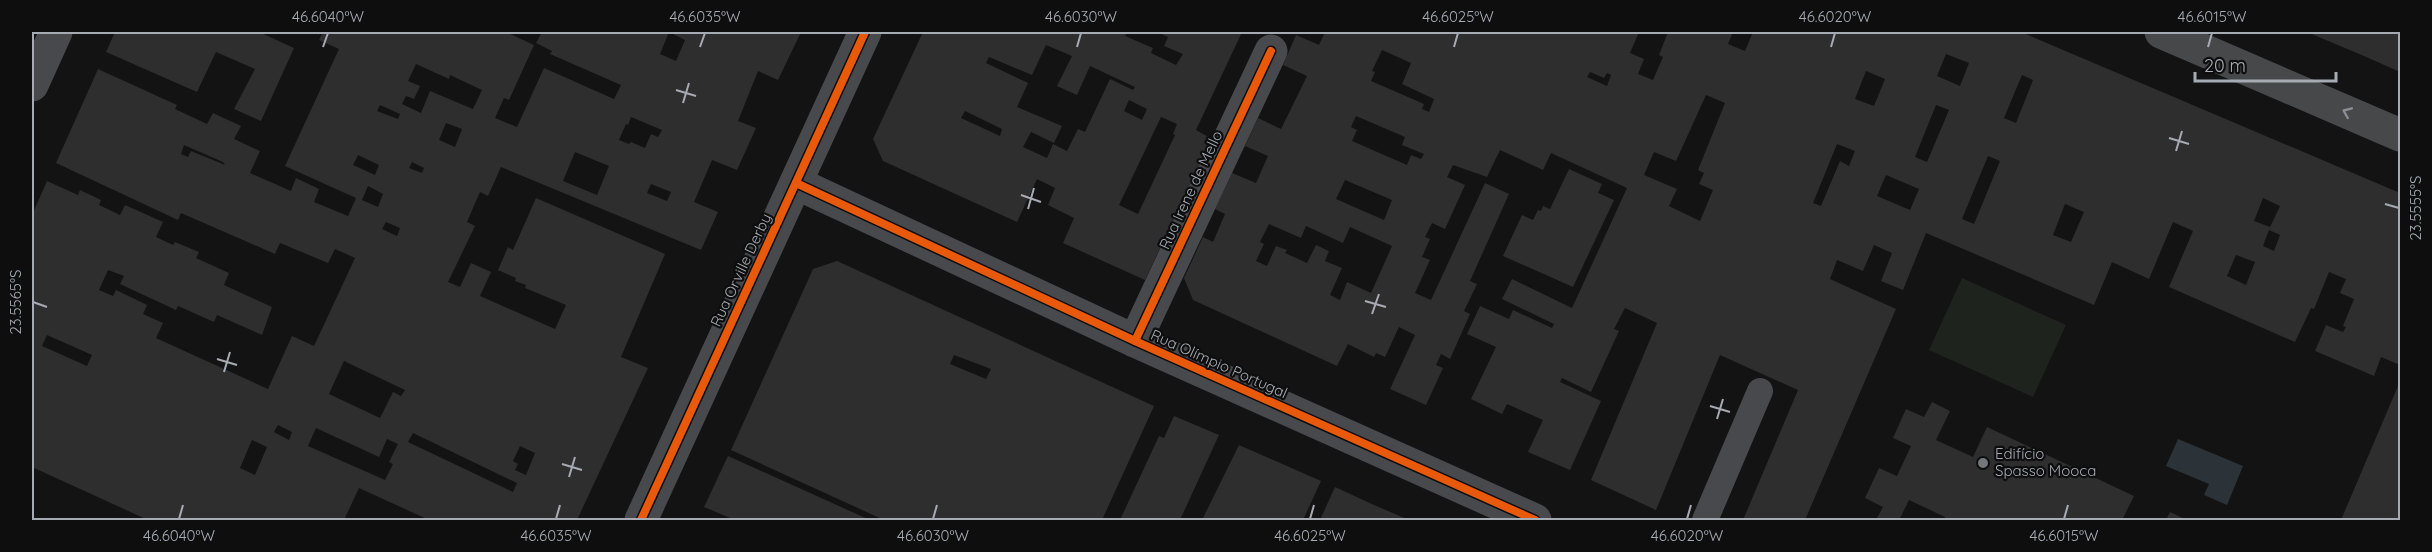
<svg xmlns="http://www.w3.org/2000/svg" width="2432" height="552" font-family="Quicksand,sans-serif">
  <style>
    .pitch { fill: #1e231e }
    .water { fill: #2c3338 }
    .building { fill: #2e2e2f; fill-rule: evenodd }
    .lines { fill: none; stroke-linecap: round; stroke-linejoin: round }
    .lane { stroke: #48494c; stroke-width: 26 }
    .street { stroke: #48494c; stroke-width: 33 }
    .secondary { stroke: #47484a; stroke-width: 33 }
    .cycleway-casing { stroke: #0e0e0f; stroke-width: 11 }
    .cycleway { stroke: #e8590c; stroke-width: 8 }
    .oneway { stroke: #8a8d94 }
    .ticks { fill: none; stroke: #a6abb3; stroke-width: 2 }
    .poi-dot { fill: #73767b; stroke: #0e0e0f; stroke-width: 2 }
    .labels { text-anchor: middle; stroke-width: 4.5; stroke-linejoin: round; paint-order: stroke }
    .street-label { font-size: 15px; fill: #a6abb3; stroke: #0e0e0f }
    .poi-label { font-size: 15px; fill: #a6abb3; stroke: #0e0e0f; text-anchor: start }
    .neatline { fill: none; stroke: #a6abb3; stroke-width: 2 }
    .ticks-label { font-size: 15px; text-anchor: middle; fill: #a6abb3 }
  </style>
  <rect width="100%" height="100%" fill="#131314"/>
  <polygon class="pitch" points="1962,278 2066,325 2033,397 1929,350"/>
  <polygon class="water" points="2178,439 2243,466 2227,505 2204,495 2209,484 2166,466"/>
  <g class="building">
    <polygon points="115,32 259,32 294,48 261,121 234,109 255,69 216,52 197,92 106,52"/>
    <path d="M323 32H506L534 45 509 100 504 98 495 118 517 127 544 68 614 99 621 85 550 54 552 51 536 43 542 32H801L778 80 758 71 738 121 756 128 737 170 712 160 694 202 718 212 701 250 501 167 488 196 480 192 467 222 475 226 448 282 460 287 471 263 491 272 480 296 555 329 566 305 525 288 526 285 515 281 516 278 498 270 508 247 513 250 536 198 665 254 621 357 648 368 577 520H429L359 488 344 520H148L32 467V215L47 181 78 195 80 190 101 200 99 205 120 215 125 205 163 222 156 237 173 245 175 242 199 252 196 258 229 273 224 285 272 307 262 335 217 315 214 322 178 306 176 310 120 284 124 276 108 270 99 290 113 296 116 290 147 305 143 314 163 323 156 338 268 389 292 336 314 346 355 258 335 249 328 263 280 243 275 254 181 213 178 220 56 163 98 69 177 105 175 109 207 124 213 113 241 126 234 139 260 151 250 173 291 191 296 178 319 189 314 202 348 216 356 198 285 166 339 49 319 40ZM669 32 685 40 676 61 660 54ZM416 64 449 79 450 75 482 90 473 109 430 91 421 113 402 104 406 96 414 99 420 86 408 81ZM380 105 400 114 398 119 377 111ZM631 117 662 130 658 137 651 134 645 148 631 142 629 144 619 140 626 124 628 125ZM446 123 462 129 455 147 439 140ZM184 145 223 162 225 165 191 151 188 157 181 154ZM575 152 609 166 597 195 563 181ZM358 155 379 165 375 175 353 165ZM412 162 424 168 422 173 409 168ZM651 184 671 192 667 201 647 193ZM368 186 383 194 378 207 362 200ZM386 222 400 228 397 236 382 229ZM47 335 92 355 87 366 42 346ZM344 361 405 390 401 396 393 392 380 418 329 394ZM278 425 292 432 289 440 274 432ZM316 428 379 457 387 439 398 444 389 462 393 464 385 480 308 446ZM413 433 517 483 513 492 408 442ZM252 440 267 447 255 475 240 468ZM520 446 535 453 526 475 515 470 518 464 513 461Z"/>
    <path d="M923 32H1127L1125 36 1153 48 1151 53 1176 65 1183 54 1164 46 1168 37 1157 32H1242L1196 130 1212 139 1145 280 1063 243 1074 218 1048 205 1055 188 1037 179 1017 222 883 161 873 139ZM1046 45 1072 56 1057 86 1077 95 1090 66 1135 87 1133 90 1110 79 1085 132 1078 129 1067 151 1053 144 1047 158 1023 147 1031 132 1054 143 1062 126 1017 107 1028 83 986 63 989 57 1032 75ZM1129 100 1147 109 1142 120 1124 111ZM965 111 1002 129 1000 136 961 118ZM1161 117 1177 124 1173 134 1175 135 1138 214 1119 205Z"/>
    <path d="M1325 32H1500L1505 34 1506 32H1639L1630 53 1644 59 1638 74 1653 80 1663 57 1659 55 1668 32H1733L1728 44 1745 51 1753 32H2021L2400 193V365L2381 357 2374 376 2315 351 2326 325 2343 332 2346 327 2343 326 2354 299 2340 293 2346 279 2329 272 2314 309 2311 308 2295 342 2169 287 2193 231 2173 222 2149 279 2112 262 2094 305 1926 233 1903 290 1881 281 1892 253 1874 245 1863 271 1837 260 1830 279 1896 309 1805 520H1743L1798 390 1720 355 1656 510 1591 480 1657 323 1625 308 1614 329 1619 331 1591 392 1562 378 1560 382 1601 401 1570 470 1528 452 1543 420 1507 404 1502 414 1471 399 1496 347 1467 334 1480 306 1509 319 1513 310 1552 328 1554 324 1502 299 1512 279 1572 308 1627 188 1551 153 1543 170 1500 150 1487 177 1453 165 1447 177 1465 185 1445 229 1432 223 1425 237 1430 239 1422 257 1430 260 1415 293 1431 300 1485 183 1509 194 1470 281 1477 284 1464 311 1470 314 1450 359 1441 354 1436 365 1443 368 1426 405 1390 389 1415 335 1399 327 1385 357 1376 353 1374 357 1348 344 1337 366 1193 300 1184 278 1203 237 1213 242 1225 214 1215 209 1232 173 1256 183 1268 156 1245 146 1258 118 1281 129 1307 76 1283 65 1296 35 1319 45ZM1382 50 1411 63 1402 84 1434 99 1429 112 1422 109 1424 104 1371 81 1375 72 1372 71ZM1946 54 1969 63 1960 86 1937 76ZM1866 71 1885 79 1874 106 1855 99ZM1590 72 1604 78 1607 73 1611 75 1607 86 1587 77ZM2022 75 2033 80 2016 123 2004 118ZM1706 95 1725 103 1698 170 1704 173 1699 184 1713 190 1700 221 1669 206 1677 189 1644 175 1654 152 1676 161ZM1936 105 1949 110 1927 162 1915 157ZM1356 116 1405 137 1402 145 1424 154 1421 159 1411 155 1407 165 1352 141 1357 130 1351 127ZM1837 144 1855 151 1849 166 1840 161 1821 206 1813 203ZM1988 156 2000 161 1974 224 1962 219ZM1886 175 1919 189 1910 210 1877 196ZM1345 180 1392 200 1384 220 1336 199ZM2263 198 2280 206 2270 227 2254 221ZM2065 204 2084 212 2071 242 2053 235ZM1269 224 1301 238 1306 226 1343 243 1350 227 1392 246 1371 293 1347 282 1340 300 1330 295 1342 268 1325 261 1329 251 1316 245 1307 263 1285 253 1287 250 1276 246 1267 266 1256 261 1264 244 1260 242ZM2269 230 2280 235 2274 251 2263 246ZM2236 255 2255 262 2246 285 2227 276Z"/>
    <polygon points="2307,32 2400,32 2400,72 2364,56"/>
    <polygon points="1569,169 1602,184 1598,193 1614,200 1573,287 1503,256 1522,215 1533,220 1538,210 1541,211 1543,206 1550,209"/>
    <path d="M837 261 1154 406 1102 520H884L731 450 813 269ZM954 355 991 369 986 379 950 364Z"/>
    <polygon points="2400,381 2400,520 2341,520 2398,386"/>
    <polygon points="1932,402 1950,411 1936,440 1973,457 1987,427 2134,496 2122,520 1944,520 1945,517 1909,500 1899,520 1876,520 1883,507 1865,498 1879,468 1897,476 1911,446 1893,438 1906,409 1924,417"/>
    <polygon points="1174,416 1219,435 1180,520 1120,520 1159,436 1164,438"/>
    <polygon points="1239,445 1321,481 1303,520 1202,520"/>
    <polygon points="728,456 870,520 735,520 704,507"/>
    <polygon points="1335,487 1374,505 1409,520 1320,520"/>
    <polygon points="2170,512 2187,520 2166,520"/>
  </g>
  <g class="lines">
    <polyline class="lane" points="1705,520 1760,391"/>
    <g class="street">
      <polyline points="32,85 56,32"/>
      <polyline points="796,183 1135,341 1535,520"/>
      <polyline points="1135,341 1271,51"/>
      <polyline points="641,520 865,32"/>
    </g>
    <polyline class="secondary" points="2161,32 2400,135"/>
    <g class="cycleway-casing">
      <g id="cycleway">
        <polyline points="796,183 1135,341 1535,520"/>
        <polyline points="1135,341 1271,51"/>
        <polyline points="641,520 865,32"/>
      </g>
    </g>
    <use href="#cycleway" class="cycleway"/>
  </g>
  <defs><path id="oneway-chevron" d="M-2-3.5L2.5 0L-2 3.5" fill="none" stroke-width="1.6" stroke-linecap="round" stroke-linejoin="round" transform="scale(1.5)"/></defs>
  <use class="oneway" href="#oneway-chevron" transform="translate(2347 112) rotate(-157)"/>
  <path class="ticks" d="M323 47 328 33M700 47 705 33M1077 47 1081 33M1454 47 1458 33M1831 47 1835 33M2208 47 2212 33M676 90 696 96M683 103 689 83M2169 138 2189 144M2176 151 2182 131M1021 195 1041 202M2385 204 2399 208M1028 209 1034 188M1365 301 1386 307M33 302 47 307M1372 314 1379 294M217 359 237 365M224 372 230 352M1710 406 1730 412M1717 419 1723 399M562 464 582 470M569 477 575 457M179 519 183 505M556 519 560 505M933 519 937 505M1310 519 1314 505M1687 519 1691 505M2064 519 2068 505"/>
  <circle class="poi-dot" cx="1983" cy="463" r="6"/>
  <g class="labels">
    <g class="street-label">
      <text transform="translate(1191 190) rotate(-65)" y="5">Rua Irene de Mello</text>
      <text transform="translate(741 270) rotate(-65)" y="5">Rua Orville Derby</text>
      <text transform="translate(1219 364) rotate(24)" y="5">Rua Olímpio Portugal</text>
    </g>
    <g class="poi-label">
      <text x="1995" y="459">Edifício<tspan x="1995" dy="17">Spasso Mooca</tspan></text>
    </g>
  </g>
  <rect width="2432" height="552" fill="none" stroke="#0e0e0f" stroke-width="66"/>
  <path d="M2195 72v9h141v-9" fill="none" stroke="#a6abb3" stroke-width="3"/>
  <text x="2204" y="72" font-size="18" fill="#a6abb3" stroke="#0e0e0f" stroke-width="4.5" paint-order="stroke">20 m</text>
  <rect x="33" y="33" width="2366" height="486" class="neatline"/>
  <g class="ticks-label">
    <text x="328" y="22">46.6040°W</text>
    <text x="705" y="22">46.6035°W</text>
    <text x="1081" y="22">46.6030°W</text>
    <text x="1458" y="22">46.6025°W</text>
    <text x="1835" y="22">46.6020°W</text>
    <text x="2212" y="22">46.6015°W</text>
    <text transform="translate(2416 208) rotate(-90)" y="5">23.5555°S</text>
    <text transform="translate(16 302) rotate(-90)" y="5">23.5565°S</text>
    <text x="179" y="541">46.6040°W</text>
    <text x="556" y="541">46.6035°W</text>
    <text x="933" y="541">46.6030°W</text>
    <text x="1310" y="541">46.6025°W</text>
    <text x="1687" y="541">46.6020°W</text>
    <text x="2064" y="541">46.6015°W</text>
  </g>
</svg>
